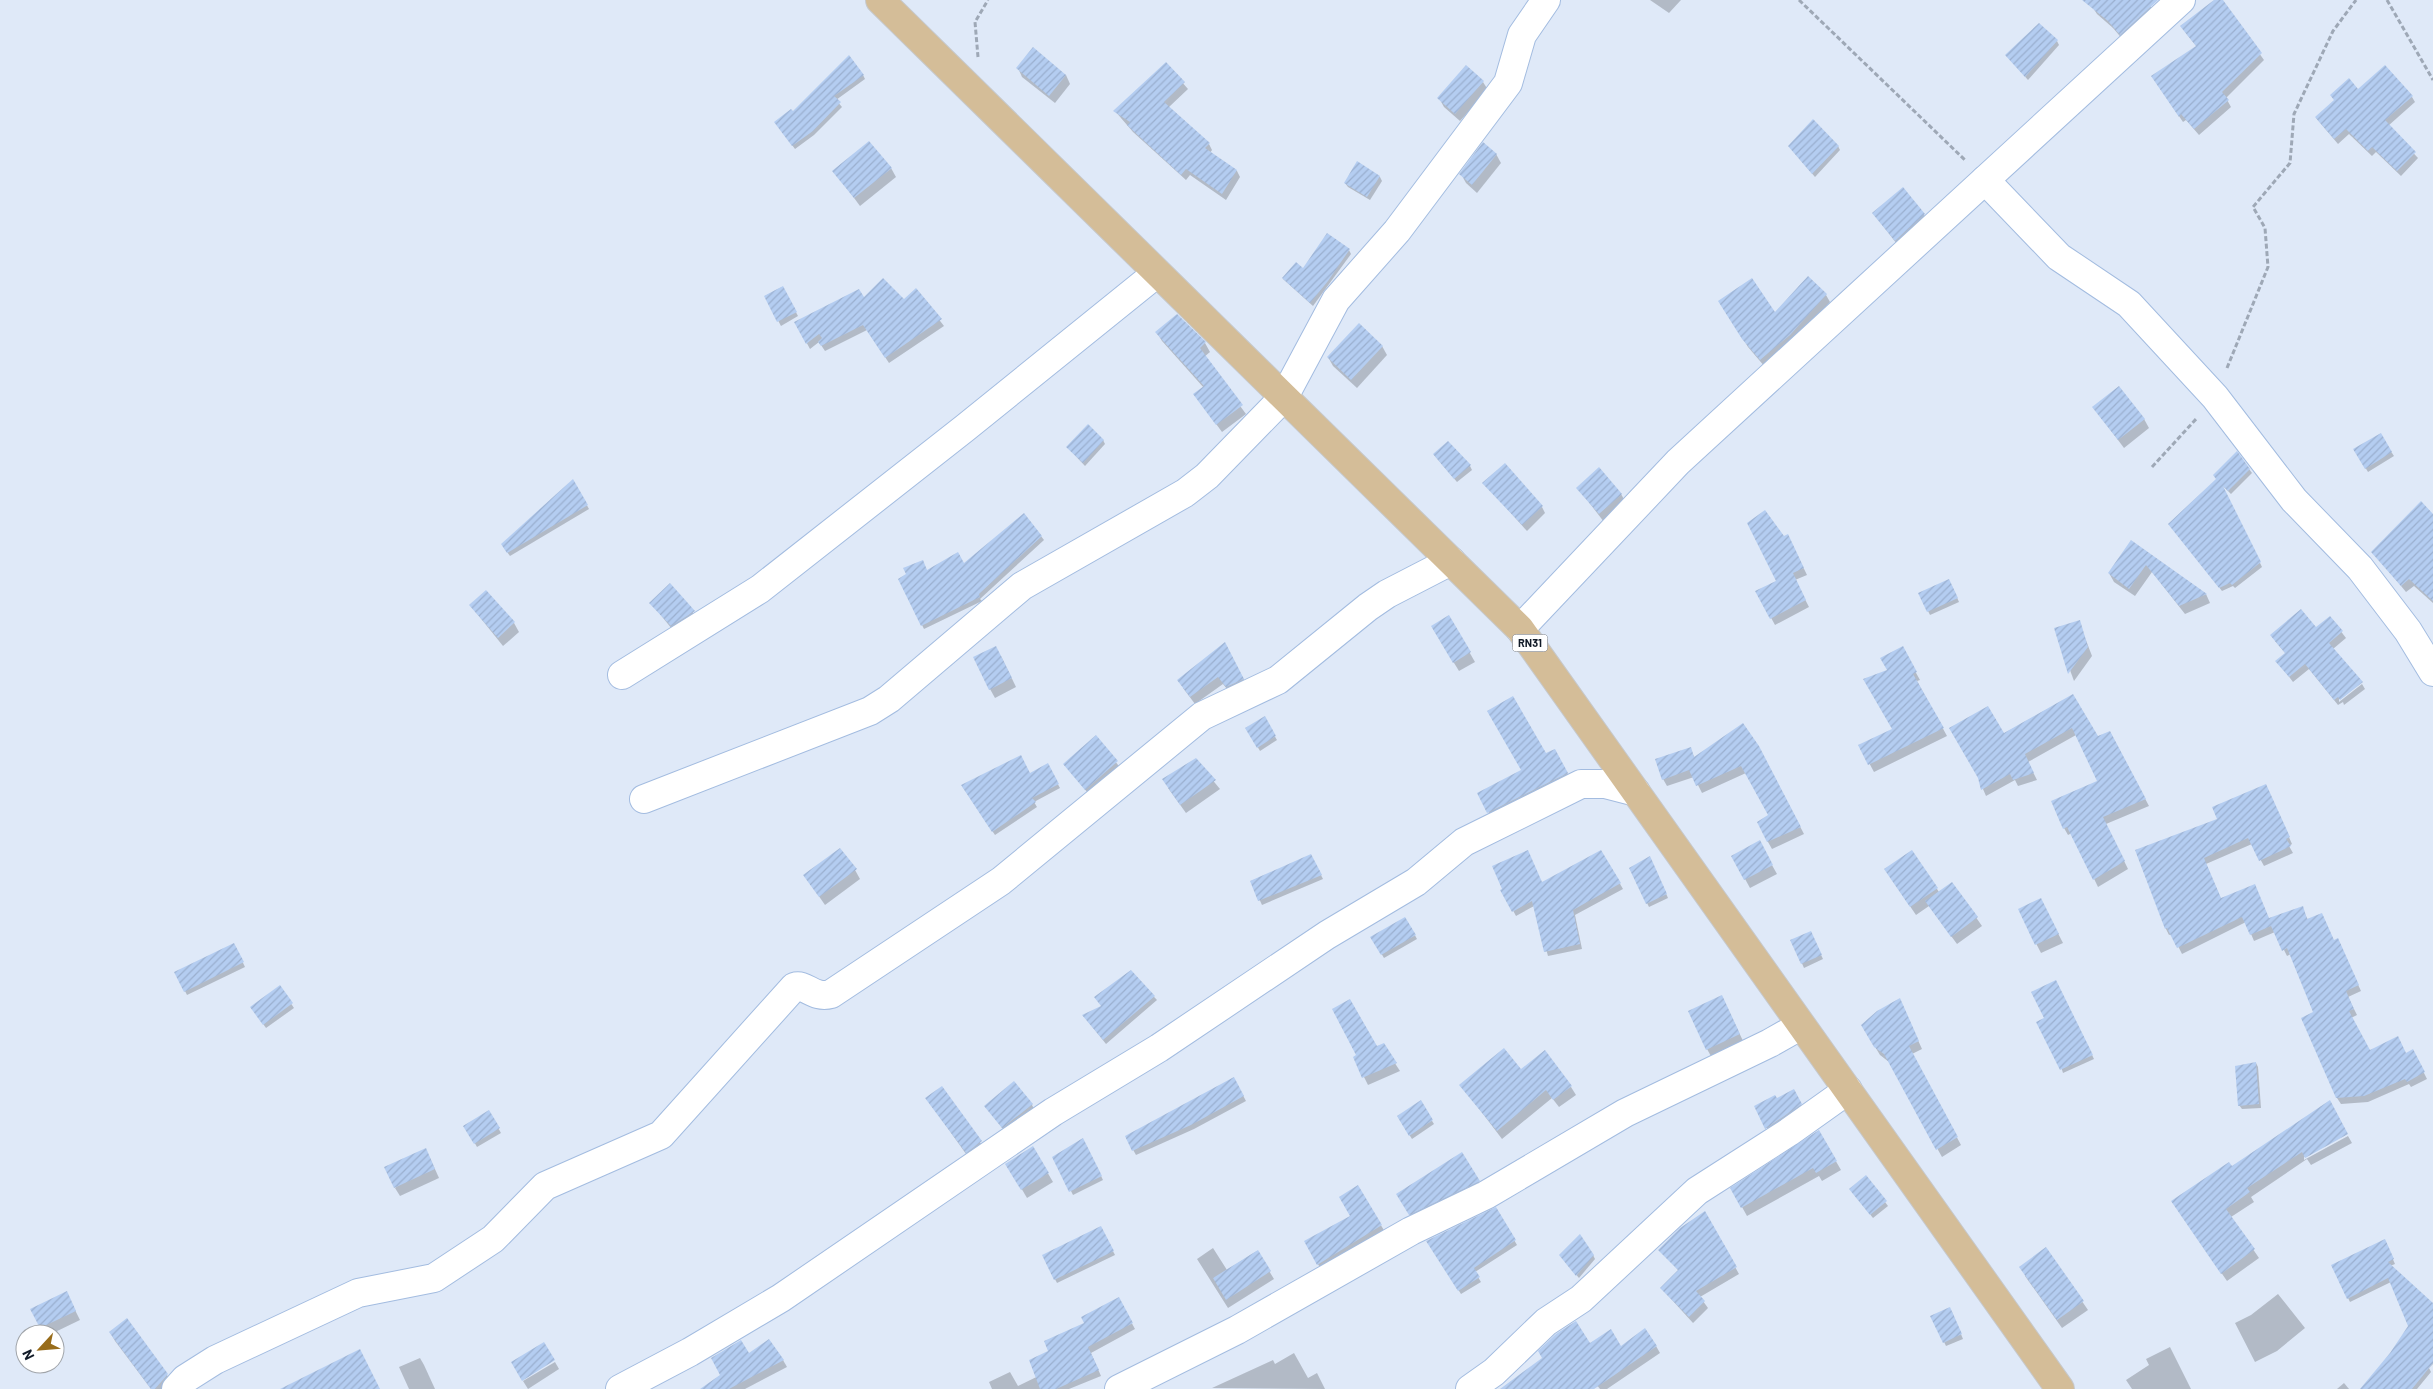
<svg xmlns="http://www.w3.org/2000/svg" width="2433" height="1389" font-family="Barlow,sans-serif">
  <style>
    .shadow { fill: #0003 }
    .building { fill: url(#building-hatch) }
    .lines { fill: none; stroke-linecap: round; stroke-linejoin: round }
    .minor-casing { stroke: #a3bce0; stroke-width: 30 }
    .primary-casing { stroke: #c6c8cb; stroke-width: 30 }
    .path { stroke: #9ea8b6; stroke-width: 3; stroke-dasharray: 5 2.5; stroke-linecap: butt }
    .minor { stroke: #fff; stroke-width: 28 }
    .primary { stroke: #d4bd98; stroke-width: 28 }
    .labels { text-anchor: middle; stroke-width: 4; stroke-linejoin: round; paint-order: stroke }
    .shield { fill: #fff; stroke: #595f68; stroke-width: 1 }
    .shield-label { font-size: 11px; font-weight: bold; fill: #121b28 }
  </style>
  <defs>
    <pattern id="building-hatch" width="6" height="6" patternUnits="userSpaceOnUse" patternTransform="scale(1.25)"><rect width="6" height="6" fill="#b4cdf1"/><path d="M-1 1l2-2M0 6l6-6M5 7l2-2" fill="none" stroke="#9aafcf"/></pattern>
  </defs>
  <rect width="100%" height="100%" fill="#dfe9f8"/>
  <g class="shadow">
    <polygon points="1650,0 1681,0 1669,13"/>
    <polygon points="2099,0 2146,0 2155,13 2124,41 2113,28 2097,14 2093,8"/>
    <polygon points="2216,0 2221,0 2264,60 2226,98 2231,107 2199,135 2186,120 2183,122 2156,82 2197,47 2185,32"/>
    <polygon points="2057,41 2059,45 2028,80 2007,56"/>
    <polygon points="1166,64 1188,89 1169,107 1209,144 1212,150 1210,153 1237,171 1240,177 1226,200 1190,175 1186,180 1133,132 1115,111"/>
    <polygon points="1018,68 1066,75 1070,84 1055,103 1022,77"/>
    <polygon points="863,75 865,79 836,100 842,107 814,135 795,149 778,126 793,113"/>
    <polygon points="1483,82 1488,90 1460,121 1444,107 1439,98"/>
    <polygon points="2358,91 2412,97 2415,102 2388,126 2418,158 2401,176 2376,152 2372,156 2349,134 2338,144 2316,118 2335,101 2331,95"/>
    <polygon points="1838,146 1840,150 1815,177 1792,150"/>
    <polygon points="1496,154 1501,163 1477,193 1466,183 1461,174"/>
    <polygon points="1357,163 1380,177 1382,181 1370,200 1348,187 1345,183"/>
    <polygon points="891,168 896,177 860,206 834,171"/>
    <polygon points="1873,213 1924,215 1929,223 1900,248"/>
    <polygon points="1349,250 1351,254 1313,306 1283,279"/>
    <polygon points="782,287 798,316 781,326 765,296"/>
    <polygon points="916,290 944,326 889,363 867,330 825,351 819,342 810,349 796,323 864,299 904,300"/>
    <polygon points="1826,295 1830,302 1794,343 1765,367 1748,347 1720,301 1775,314"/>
    <polygon points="1177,315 1205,343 1210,352 1204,357 1246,414 1222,432 1195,395 1204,388 1162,341 1157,333"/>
    <polygon points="1382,346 1387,355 1357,388 1333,366 1328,357"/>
    <polygon points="2094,408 2144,419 2149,428 2124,448"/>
    <polygon points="2380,435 2394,456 2368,472 2355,450"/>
    <polygon points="1103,440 1105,444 1085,466 1068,448"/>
    <polygon points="2237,453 2252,473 2231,494 2222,485 2262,567 2235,588 2233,586 2222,591 2172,528 2217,480"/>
    <polygon points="1434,455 1470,466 1472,470 1457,482"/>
    <polygon points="573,481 589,509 510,556 504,548"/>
    <polygon points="1484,483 1542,507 1545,513 1527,531"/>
    <polygon points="1578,488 1621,494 1626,503 1604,522"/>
    <polygon points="1024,514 1044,540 980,599 982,601 924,629 899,579 964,564"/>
    <polygon points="2433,516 2433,603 2414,586 2406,592 2373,552"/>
    <polygon points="1784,538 1791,542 1807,575 1795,580 1809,607 1775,625 1757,592 1777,581"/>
    <polygon points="2132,542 2206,594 2210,603 2185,614 2152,572 2135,596 2114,582 2109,573"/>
    <polygon points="1951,584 1959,602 1930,615 1928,611"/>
    <polygon points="670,585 699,620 676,634 651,603"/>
    <polygon points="470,605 514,623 519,632 503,646"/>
    <polygon points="1449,617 1475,662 1459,671 1432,627"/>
    <polygon points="2330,617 2346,638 2333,649 2361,682 2339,699 2339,702 2362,684 2365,689 2344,705 2343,702 2338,705 2309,669 2293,682 2277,661 2286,654 2275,641 2316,629"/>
    <polygon points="2079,622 2092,656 2074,681 2055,629"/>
    <polygon points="1224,644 1248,687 1231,694 1223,684 1195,704 1183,688"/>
    <polygon points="1902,648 1920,680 1917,681 1947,736 1874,772 1860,746 1893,730 1889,670"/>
    <polygon points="1001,656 1016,687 995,698 990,689"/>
    <polygon points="2073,695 2097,738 2110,732 2149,806 2106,824 2128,869 2098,887 2072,833 2068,835 2064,828 2099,782 2076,735 2028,762 2037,780 2018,786 2015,780 1986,796 1983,789 2003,734"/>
    <polygon points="1264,718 1277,740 1260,751 1247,729"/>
    <polygon points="1096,737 1122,770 1091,797 1065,764"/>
    <polygon points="1690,749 1695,758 1763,755 1804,834 1772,849 1768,842 1770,816 1746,773 1702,793 1694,777 1667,786 1663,779"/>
    <polygon points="1554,750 1572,781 1493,820 1478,794 1523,770"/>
    <polygon points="1196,760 1220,789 1186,813 1168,788"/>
    <polygon points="1047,765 1060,788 1034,802 1037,807 995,835 962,786 1030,775"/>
    <polygon points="2269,792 2292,844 2289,846 2293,853 2264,866 2252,844 2206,864 2221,899 2269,920 2302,908 2308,920 2340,946 2361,991 2348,997 2357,1015 2351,1018 2370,1052 2416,1057 2427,1079 2411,1087 2409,1084 2368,1102 2341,1104 2337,1098 2315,1013 2291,954 2287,956 2275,932 2254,941 2246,922 2182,954 2172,934 2169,935 2166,929 2137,851 2219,820"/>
    <polygon points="1759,842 1777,874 1750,888 1733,857"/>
    <polygon points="1601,851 1623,889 1575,915 1582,949 1548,956 1534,906 1516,916 1502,890 1542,883"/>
    <polygon points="1311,856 1323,879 1262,905 1251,881"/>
    <polygon points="1652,862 1668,898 1649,907 1630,869"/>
    <polygon points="855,870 860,879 825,905 805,876"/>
    <polygon points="1891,878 1937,889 1939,892 1952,883 1982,926 1957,944 1929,906 1916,915"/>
    <polygon points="2045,908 2063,943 2041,953 2019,910"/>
    <polygon points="1405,918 1417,939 1384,958 1372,938"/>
    <polygon points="1812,936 1823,959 1804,968 1792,941"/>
    <polygon points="234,944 245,967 187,995 185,991"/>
    <polygon points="1130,972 1157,1000 1106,1044 1086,1019 1102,1006"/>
    <polygon points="2058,985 2094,1059 2063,1073 2046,1018"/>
    <polygon points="280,987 294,1008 266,1028 254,1011"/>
    <polygon points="1726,1005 1744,1043 1712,1058 1707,1049"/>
    <polygon points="1903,1007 1922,1049 1912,1054 1961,1145 1942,1157 1889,1062 1880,1055 1862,1025"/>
    <polygon points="1383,1045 1400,1071 1368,1085 1354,1057"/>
    <polygon points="2256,1063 2258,1067 2261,1108 2242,1109 2239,1105"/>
    <polygon points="1520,1070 1571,1087 1576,1095 1559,1107 1552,1098 1502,1139 1461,1085"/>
    <polygon points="1234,1079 1246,1101 1194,1129 1136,1155 1126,1137"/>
    <polygon points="942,1088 986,1151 971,1161 927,1099"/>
    <polygon points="1794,1090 1803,1108 1769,1132 1755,1107 1776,1100"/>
    <polygon points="1420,1102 1434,1124 1412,1139 1398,1117"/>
    <polygon points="1032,1105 1036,1113 1008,1136 986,1106"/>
    <polygon points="489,1112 501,1133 477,1147 465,1126"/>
    <polygon points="1819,1132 1841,1170 1822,1181 1819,1176 1747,1216 1732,1189"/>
    <polygon points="2347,1134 2304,1157 2304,1160 2348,1136 2352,1143 2311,1165 2307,1159 2251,1197 2254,1202 2231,1217 2259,1258 2227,1281 2178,1210 2232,1168"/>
    <polygon points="1085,1143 1103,1180 1073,1195 1054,1157"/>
    <polygon points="1033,1148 1053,1182 1027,1198 1007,1164"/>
    <polygon points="1461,1154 1481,1185 1412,1218 1397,1194"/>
    <polygon points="430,1158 439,1178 400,1196 395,1188"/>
    <polygon points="1866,1177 1888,1206 1873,1218 1853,1193"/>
    <polygon points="1358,1187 1385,1232 1322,1271 1305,1242 1352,1216"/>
    <polygon points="1496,1209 1517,1245 1475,1272 1481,1282 1461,1294 1428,1242"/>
    <polygon points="1705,1213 1739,1274 1700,1297 1708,1308 1693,1323 1662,1289 1679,1271 1660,1250"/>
    <polygon points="1101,1228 1115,1255 1057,1283 1043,1256"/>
    <polygon points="2386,1244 2395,1264 2390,1266 2433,1305 2433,1364 2429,1368 2431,1372 2417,1389 2362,1389 2391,1354 2409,1326 2391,1282 2350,1302 2348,1298"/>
    <polygon points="1213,1248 1227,1270 1257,1251 1274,1279 1228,1308 1197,1259"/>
    <polygon points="2046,1249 2088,1310 2062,1328 2025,1276"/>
    <polygon points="1593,1255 1595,1259 1579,1278 1563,1259"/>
    <polygon points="2278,1294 2305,1328 2277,1351 2255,1362 2235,1323 2251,1315"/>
    <polygon points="1118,1298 1135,1329 1091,1353 1101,1376 1069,1389 992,1389 989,1382 1010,1372 1018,1386 1059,1366 1086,1324"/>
    <polygon points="71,1302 80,1320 51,1334 44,1334 32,1310"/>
    <polygon points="1952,1312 1963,1339 1946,1346 1932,1317"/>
    <polygon points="126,1320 167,1375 172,1384 167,1389 151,1389 115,1341 110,1332"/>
    <polygon points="1590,1345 1620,1348 1656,1346 1660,1353 1607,1389 1600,1389 1592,1379 1577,1389 1516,1389"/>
    <polygon points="2170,1347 2191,1389 2132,1389 2126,1380 2149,1365 2146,1359"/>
    <polygon points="1294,1353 1308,1378 1317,1373 1325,1389 1212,1388 1273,1360 1275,1364"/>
    <polygon points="748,1355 783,1360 787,1367 745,1389 702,1389"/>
    <polygon points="420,1358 424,1365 435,1389 409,1389 399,1367"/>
    <polygon points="555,1362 559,1369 528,1389 523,1381"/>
    <polygon points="2344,1383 2349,1389 2337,1389"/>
  </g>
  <g class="building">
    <polygon points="2082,0 2158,0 2120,35 2108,21"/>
    <polygon points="2214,0 2223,0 2262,53 2222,92 2229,100 2194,129 2181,114 2179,117 2151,76 2196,46 2180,26"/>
    <polygon points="2039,23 2058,40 2025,77 2005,55"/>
    <polygon points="1033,47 1066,75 1049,96 1016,68"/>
    <polygon points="849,55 864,75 834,96 841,102 813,131 792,146 774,122 791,109 793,111"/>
    <polygon points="1166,62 1185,82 1164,102 1210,143 1205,148 1237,170 1222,194 1186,169 1181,175 1127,125 1130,122 1113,111"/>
    <polygon points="1466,65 1484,81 1455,114 1437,98"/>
    <polygon points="2385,65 2413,96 2385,120 2416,152 2397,171 2372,147 2368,151 2346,129 2334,139 2315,117 2334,100 2330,95 2349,78 2358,89"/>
    <polygon points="1813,119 1839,146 1812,174 1788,146"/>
    <polygon points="869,141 892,168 854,198 832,171"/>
    <polygon points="1483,142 1497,154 1472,185 1459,174"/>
    <polygon points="1357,161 1380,176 1367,197 1344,183"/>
    <polygon points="1903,187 1925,214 1895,241 1872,213"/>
    <polygon points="1327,233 1350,249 1328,281 1310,303 1282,278 1296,262 1303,268"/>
    <polygon points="1808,276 1827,294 1790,335 1760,360 1742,339 1718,301 1752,278 1775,312"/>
    <polygon points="883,278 904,299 916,288 942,319 885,358 863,325 821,346 818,342 822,338 819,334 806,344 794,322 859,289 864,297"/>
    <polygon points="783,286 797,312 777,322 764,296"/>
    <polygon points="1177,314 1206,342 1200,348 1243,405 1216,425 1193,394 1204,386 1155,332"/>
    <polygon points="1359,323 1383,346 1351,380 1327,357"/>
    <polygon points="2119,386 2145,419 2118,440 2092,407"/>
    <polygon points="1088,424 1104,440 1083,463 1066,447"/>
    <polygon points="2381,433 2392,452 2365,469 2353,449"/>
    <polygon points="1448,441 1471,465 1454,479 1433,454"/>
    <polygon points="2237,451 2250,469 2228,491 2223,486 2261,562 2232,585 2230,583 2219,588 2168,524 2216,479 2213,475"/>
    <polygon points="1505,463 1543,506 1522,525 1482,483"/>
    <polygon points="1599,467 1622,494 1599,514 1576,488"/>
    <polygon points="573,479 588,505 507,553 501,544"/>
    <polygon points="2421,501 2433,514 2433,601 2409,579 2401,586 2371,552"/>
    <polygon points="1765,510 1784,536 1788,534 1804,568 1793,573 1806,600 1770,619 1755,591 1776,581 1747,523"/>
    <polygon points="1024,513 1042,536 979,594 980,597 921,626 898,579 906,574 903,568 923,560 927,570 958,552 964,563"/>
    <polygon points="2131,540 2138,545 2207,594 2179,606 2146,565 2129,589 2108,573"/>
    <polygon points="1949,579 1958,598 1927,612 1918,593"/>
    <polygon points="670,583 695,611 671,626 649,603"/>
    <polygon points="486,590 515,622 498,638 469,605"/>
    <polygon points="2301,609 2316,627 2330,616 2343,631 2329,643 2363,682 2340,700 2338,697 2334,700 2305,664 2289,677 2275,661 2285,653 2270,635"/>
    <polygon points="1449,615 1471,652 1453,663 1431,626"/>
    <polygon points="2080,620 2088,647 2068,674 2054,628"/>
    <polygon points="1225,642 1244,679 1226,687 1218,677 1190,697 1177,680"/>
    <polygon points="996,646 1012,678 989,690 973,657"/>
    <polygon points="1903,646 1917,672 1913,674 1944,728 1868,765 1858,745 1892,729 1863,679 1887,670 1880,658"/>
    <polygon points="2073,694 2098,736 2110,731 2146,799 2103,817 2125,861 2093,880 2067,827 2063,829 2051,801 2097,781 2072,728 2025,754 2034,773 2013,780 2010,774 1981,790 1978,778 1949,728 1988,706 2004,733"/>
    <polygon points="1513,696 1546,753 1555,749 1568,773 1487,813 1477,793 1521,770 1487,711"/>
    <polygon points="1265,716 1276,736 1257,748 1245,728"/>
    <polygon points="1743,723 1759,746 1801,827 1767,842 1757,822 1768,815 1741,766 1696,786 1689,770 1662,780 1655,759 1691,747 1694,757"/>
    <polygon points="1096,735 1118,761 1085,790 1063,764"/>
    <polygon points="1021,755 1030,773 1048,763 1059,784 1032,798 1036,802 992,832 961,785"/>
    <polygon points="1196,758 1216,780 1180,805 1162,779"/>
    <polygon points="2266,784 2290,837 2286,839 2291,846 2259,861 2248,838 2204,858 2221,898 2255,884 2269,918 2303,906 2307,919 2322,913 2334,940 2338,938 2359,985 2346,991 2354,1009 2349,1011 2370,1050 2398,1036 2406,1053 2413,1049 2425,1072 2407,1082 2405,1079 2364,1096 2336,1098 2301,1018 2313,1012 2287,948 2282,951 2271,926 2250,935 2242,917 2177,948 2167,928 2165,929 2135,850 2217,819 2212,807"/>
    <polygon points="1760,840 1773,865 1744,880 1731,856"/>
    <polygon points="840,848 857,869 819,897 803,875"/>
    <polygon points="1528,850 1542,882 1601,850 1621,883 1573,910 1580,944 1544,952 1532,901 1512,912 1500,890 1502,889 1492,866"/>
    <polygon points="1912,850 1938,888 1910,907 1884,869"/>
    <polygon points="1311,854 1322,875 1258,901 1250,881"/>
    <polygon points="1650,856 1667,894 1646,904 1629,868"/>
    <polygon points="1952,882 1978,917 1951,937 1925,901"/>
    <polygon points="2041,898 2059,934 2035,945 2018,909"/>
    <polygon points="1405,917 1416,935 1381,955 1370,937"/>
    <polygon points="1811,931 1822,955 1801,964 1790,940"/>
    <polygon points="234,943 244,962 184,992 174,972"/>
    <polygon points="1131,970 1155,996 1103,1040 1082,1015 1101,1006 1094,997"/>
    <polygon points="2056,980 2093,1055 2060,1070 2036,1022 2044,1018 2031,992"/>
    <polygon points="280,985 293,1003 263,1025 250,1007"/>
    <polygon points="1722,995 1740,1034 1706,1050 1688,1011"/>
    <polygon points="1900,998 1919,1041 1909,1046 1958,1137 1936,1150 1884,1054 1874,1047 1861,1025 1877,1011"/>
    <polygon points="1350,999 1377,1046 1384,1043 1397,1063 1362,1078 1353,1057 1356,1055 1332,1009"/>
    <polygon points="1504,1048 1521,1069 1545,1050 1572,1086 1553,1100 1546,1090 1497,1131 1459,1085"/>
    <polygon points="2256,1062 2259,1104 2238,1106 2235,1066"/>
    <polygon points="1234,1077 1244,1096 1191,1125 1132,1151 1125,1136"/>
    <polygon points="1014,1081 1033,1104 1002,1128 984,1106"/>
    <polygon points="942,1086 982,1141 966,1153 925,1098"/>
    <polygon points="1794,1089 1802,1104 1765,1129 1754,1106 1775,1095 1777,1098"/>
    <polygon points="1421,1100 1433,1120 1409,1136 1397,1116"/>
    <polygon points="2330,1100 2348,1134 2305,1158 2302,1152 2247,1188 2250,1192 2226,1209 2255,1249 2221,1274 2171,1201 2229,1162 2232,1166"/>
    <polygon points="489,1110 500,1128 474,1144 463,1126"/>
    <polygon points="1819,1130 1837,1161 1816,1173 1813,1168 1741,1208 1730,1188"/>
    <polygon points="1083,1138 1102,1176 1069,1192 1052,1157"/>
    <polygon points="1033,1146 1049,1173 1021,1190 1005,1164"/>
    <polygon points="426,1148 435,1169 394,1188 384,1167"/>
    <polygon points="1462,1152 1480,1181 1409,1215 1396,1194"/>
    <polygon points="1866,1175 1887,1201 1870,1215 1849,1189"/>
    <polygon points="1358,1185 1382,1225 1317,1265 1304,1241 1350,1216 1339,1197"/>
    <polygon points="1496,1207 1516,1240 1474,1268 1480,1277 1458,1291 1426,1241"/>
    <polygon points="1705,1211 1737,1267 1696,1291 1705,1301 1689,1317 1660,1288 1678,1270 1658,1250 1680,1228"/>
    <polygon points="1101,1226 1114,1251 1054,1280 1042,1255"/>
    <polygon points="1580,1234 1594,1255 1576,1276 1559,1255"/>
    <polygon points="2385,1239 2394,1259 2388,1262 2433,1303 2433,1363 2412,1389 2360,1389 2390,1353 2408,1326 2388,1278 2347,1299 2331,1265"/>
    <polygon points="2046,1247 2084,1301 2057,1320 2019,1267"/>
    <polygon points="1258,1250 1271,1271 1226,1300 1213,1278"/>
    <polygon points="67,1291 76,1311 40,1328 30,1309"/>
    <polygon points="1119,1297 1133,1323 1088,1347 1099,1370 1056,1389 1040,1389 1029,1360 1048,1351 1044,1341 1084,1323 1081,1317"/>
    <polygon points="1950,1307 1962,1334 1943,1343 1930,1316"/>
    <polygon points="127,1318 168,1374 155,1389 151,1389 109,1332"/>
    <polygon points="1576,1321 1590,1343 1611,1329 1621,1346 1645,1328 1657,1346 1594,1389 1500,1389 1542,1358 1538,1351 1556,1334"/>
    <polygon points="769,1339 784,1360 729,1389 700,1389 720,1375 711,1358 741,1340 749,1353"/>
    <polygon points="544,1342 555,1360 522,1381 511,1362"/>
    <polygon points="360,1349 380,1389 280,1389"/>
  </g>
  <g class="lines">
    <g class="minor-casing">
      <g id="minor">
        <polyline points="1985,180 2059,257 2129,304 2215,397 2294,500 2360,568 2408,631 2433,672"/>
        <polyline points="1520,629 1678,462 2181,0"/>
        <polyline points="622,675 760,589 965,428 1157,273"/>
        <polyline points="644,799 870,711 889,699 1022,586 1185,493 1207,476 1284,397 1336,300 1397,231 1508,83 1522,35 1546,0"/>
        <path d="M176 1389 185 1379 215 1360 358 1293 434 1278 493 1239 545 1186 661 1135 794 987C806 983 813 999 831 994L1001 881 1202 716 1278 680 1368 607 1387 594 1451 561"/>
        <polyline points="620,1389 690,1352 781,1298 1053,1112 1159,1048 1327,935 1416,882 1464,842 1581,784 1605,784 1636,792"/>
        <polyline points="1119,1389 1237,1330 1411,1231 1486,1195 1625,1113 1770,1043 1800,1026"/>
        <polyline points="1470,1389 1494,1372 1546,1322 1581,1299 1697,1191 1789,1132 1848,1090"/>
      </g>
    </g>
    <g class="primary-casing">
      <polyline id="primary" points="880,0 1520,629 2060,1389"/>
    </g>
    <g class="path">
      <polyline points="1799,0 1966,161"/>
      <polyline points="2387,0 2433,80"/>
      <polyline points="978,57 975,22 988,0"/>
      <polyline points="2227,368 2268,267 2265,228 2253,207 2290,163 2294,114 2333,31 2356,0"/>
      <polyline points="2152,467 2197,418"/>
    </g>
    <use href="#minor" class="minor"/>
    <use href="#primary" class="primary"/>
  </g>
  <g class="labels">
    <rect class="shield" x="1512.5" y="634.5" width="35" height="17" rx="4"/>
    <g class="shield-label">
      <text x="1530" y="647">RN31</text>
    </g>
  </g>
  <g transform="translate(40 1349) rotate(244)"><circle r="24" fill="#ffffff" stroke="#a0a4a9"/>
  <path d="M0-4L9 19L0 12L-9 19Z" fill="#986c1a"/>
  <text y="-8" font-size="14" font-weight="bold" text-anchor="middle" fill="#121b28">N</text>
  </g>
</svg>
